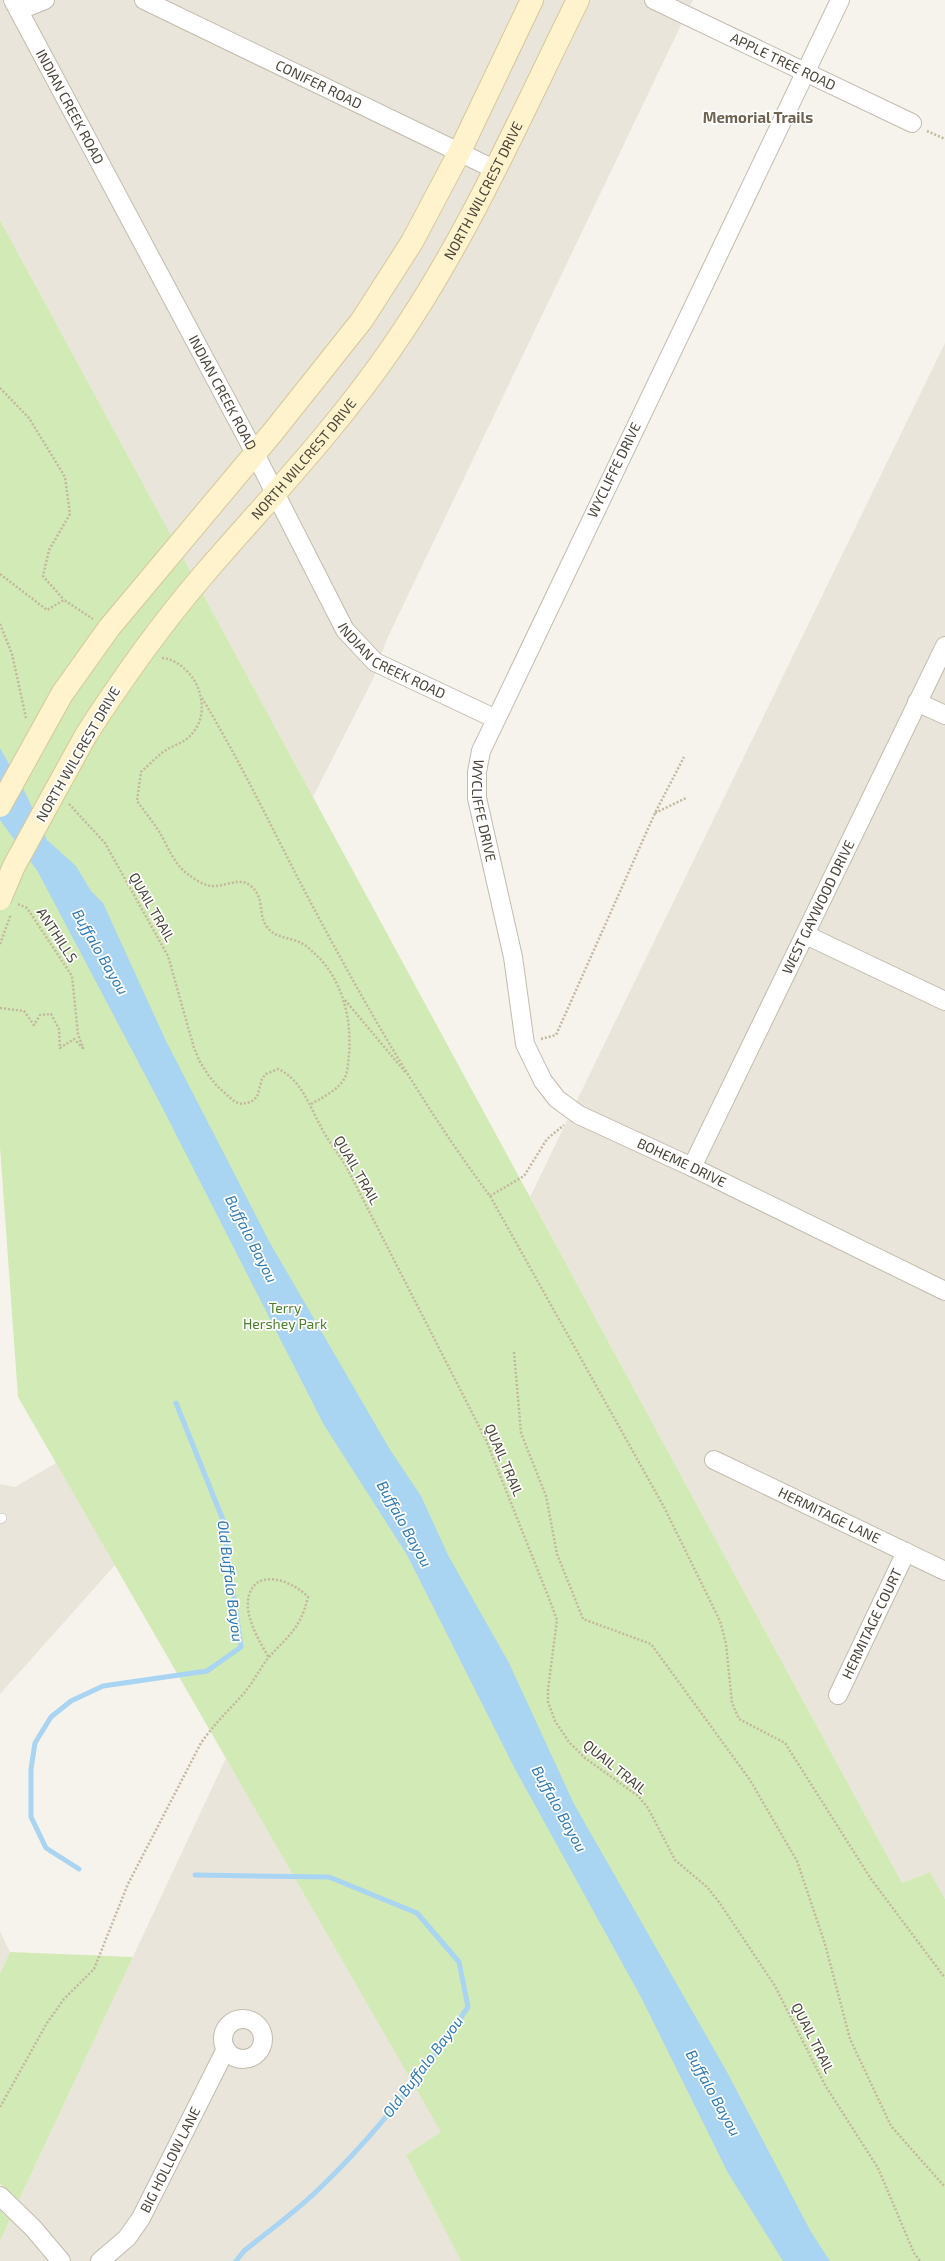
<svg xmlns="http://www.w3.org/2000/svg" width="945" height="2261" font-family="'Exo 2',sans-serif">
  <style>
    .residential { fill: #eae5da }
    .green { fill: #d2eab5 }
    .water { fill: #a9d4f2 }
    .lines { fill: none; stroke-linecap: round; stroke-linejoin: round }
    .stream { stroke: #a9d4f2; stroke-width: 5 }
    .service-casing { stroke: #c2bbae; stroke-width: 10 }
    .minor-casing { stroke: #c2bbae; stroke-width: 20 }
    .secondary-casing { stroke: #d6c79b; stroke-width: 24 }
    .path { stroke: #c4b79f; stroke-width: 2.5; stroke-dasharray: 2 2; stroke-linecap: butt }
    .service { stroke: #fff; stroke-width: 9 }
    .minor { stroke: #fff; stroke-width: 18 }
    .secondary { stroke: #fff3cd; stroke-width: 22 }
    .secondary-bridge-casing { stroke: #d6c79b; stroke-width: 24; stroke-linecap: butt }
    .secondary-bridge { stroke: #fff3cd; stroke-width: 22 }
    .labels { text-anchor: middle; stroke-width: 3.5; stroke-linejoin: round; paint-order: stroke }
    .street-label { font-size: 14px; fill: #4b4439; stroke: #fff }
    .park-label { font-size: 14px; fill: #4a7f2a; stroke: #fff }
    .neighbourhood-label { font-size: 15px; font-weight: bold; fill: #6e6250; stroke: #fff }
    .water-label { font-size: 15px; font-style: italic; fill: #2e7ab2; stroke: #fff }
  </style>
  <rect width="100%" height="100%" fill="#f6f3ec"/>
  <g class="residential">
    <polygon points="0,0 693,0 386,641 374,677 313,797 0,220"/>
    <polygon points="945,343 945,1899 930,1872 902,1883 530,1197"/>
    <polygon points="56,1463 115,1565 0,1694 0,1484 15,1487"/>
    <polygon points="226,1758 442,2132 406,2155 461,2261 0,2261 0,2241"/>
    <polygon points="0,1931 10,1952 0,1974"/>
  </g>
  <g class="green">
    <polygon points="0,220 902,1883 930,1872 945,1899 945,2261 461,2261 406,2155 441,2132 18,1397 0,1147"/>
    <polygon points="10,1952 133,1957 19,2200 0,2184 0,1974"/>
    <polygon points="0,2210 10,2220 0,2241"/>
  </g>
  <polygon class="water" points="0,748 25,792 47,840 76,866 91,891 103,903 166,1041 270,1243 389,1448 421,1496 448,1555 509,1663 574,1804 727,2072 811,2232 830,2261 783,2261 728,2173 642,1999 515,1769 407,1555 324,1425 162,1107 38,872 0,820"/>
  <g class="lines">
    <g class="stream">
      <polyline points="79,1869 46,1848 31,1817 31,1769 35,1743 51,1717 71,1701 103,1686 207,1671 241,1647 223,1520 176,1403"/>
      <path d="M195 1875 329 1877 417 1913 459 1962 468 2007C425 2071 377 2133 321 2187 298 2210 270 2230 244 2251L236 2261"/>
    </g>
    <g class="service-casing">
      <polyline id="service" points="0,1519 2,1518"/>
    </g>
    <g class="minor-casing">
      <g id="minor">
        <path id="s1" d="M13 0 248 440 345 630 375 662 496 719"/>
        <path id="s2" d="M144 0 494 169"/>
        <path id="s3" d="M654 0 912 123"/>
        <path id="s4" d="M840 0 481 751 477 772V798L513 957 525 1044 543 1081 557 1099 579 1115 692 1167 945 1291"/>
        <polyline points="20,10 45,0"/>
        <polyline points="917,702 945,715"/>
        <polyline points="806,935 945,1001"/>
        <path id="s5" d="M692 1167 945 646"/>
        <path id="s6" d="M714 1460 945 1571"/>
        <path id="s7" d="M838 1695 906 1552"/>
        <circle cx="243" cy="2039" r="20"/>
        <polyline points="0,2196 33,2228 61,2261"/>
        <path id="s8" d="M100 2261 127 2238 141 2218 226 2049"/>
      </g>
    </g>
    <g class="secondary-casing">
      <g id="secondary">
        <polyline points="62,694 109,628 273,432 362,320 412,242 459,153 532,0"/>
        <path id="s9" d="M86 735C122 679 161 624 205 573 269 499 337 428 393 346 467 239 520 117 578 0"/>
      </g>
    </g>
    <g class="path">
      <polyline points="927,131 945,139"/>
      <polyline points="0,388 29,418 65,477 70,514 49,550 43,576 64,600"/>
      <polyline points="0,574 47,610 64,600 93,619"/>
      <polyline points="0,624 12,654 26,718"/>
      <path d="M162 658C175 659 187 669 194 680 206 700 205 726 185 740 180 744 172 746 166 750 157 756 149 765 141 772L137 801C145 812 153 822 160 833 168 847 175 866 189 875 194 879 202 884 207 885 222 890 238 875 251 886 266 900 257 913 267 927 275 938 288 937 299 942 304 944 310 949 314 953 342 978 352 1018 349 1055 348 1062 348 1073 344 1079 337 1091 323 1097 311 1104"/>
      <path d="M202 698C245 769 280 846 320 920 371 1015 425 1109 490 1196L664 1507 720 1621 726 1644 732 1703 739 1719 785 1743 871 1879 945 1978"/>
      <path d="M69 804 105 843 168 956 194 1048 200 1062 209 1076 217 1086 235 1102 242 1104 251 1102 257 1097 262 1079 266 1074 278 1069C301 1079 310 1107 321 1127 328 1141 338 1153 346 1166L486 1440 550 1601 557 1620 548 1689V1702L555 1721 569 1742 585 1758 638 1796 648 1808 675 1860 707 1887 719 1902 775 1986 825 2085 878 2168 914 2253 920 2261"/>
      <polyline points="655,813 686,798"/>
      <polyline points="0,944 11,914"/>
      <polyline points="345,1000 406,1073"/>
      <polyline points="0,1008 24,1011 34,1025 40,1015 51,1014 59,1029 60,1048 74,1039 83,1048 78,1034 72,976 27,908 18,904"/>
      <polyline points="541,1039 556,1035 655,813 684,757"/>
      <polyline points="490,1196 524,1176 547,1139 564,1125"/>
      <polyline points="514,1352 521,1433 546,1496 557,1554 583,1619 651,1644 750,1780 797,1861 825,1944 850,2039 891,2126 945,2187"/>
      <path d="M0 2107 47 2023 64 1999 94 1969 128 1884 201 1743C214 1724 230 1709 245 1692 254 1681 260 1668 269 1657 290 1634 300 1629 308 1597 292 1580 253 1566 248 1600 246 1620 260 1642 269 1658"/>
    </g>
    <use href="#service" class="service"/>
    <use href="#minor" class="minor"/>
    <use href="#secondary" class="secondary"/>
    <g class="secondary-bridge-casing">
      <g id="secondary-bridge">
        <polyline points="0,806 62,694"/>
        <polyline points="0,899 14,866 86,735"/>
      </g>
    </g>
    <use href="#secondary-bridge" class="secondary-bridge"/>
  </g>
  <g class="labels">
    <g class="street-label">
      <text dy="5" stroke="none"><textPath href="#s3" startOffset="143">APPLE TREE ROAD</textPath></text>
      <text dy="5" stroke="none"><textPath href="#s2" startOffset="194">CONIFER ROAD</textPath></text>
      <text dy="5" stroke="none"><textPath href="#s1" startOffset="121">INDIAN CREEK ROAD</textPath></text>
      <text dy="5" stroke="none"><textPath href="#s9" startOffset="676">NORTH WILCREST DRIVE</textPath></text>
      <text dy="5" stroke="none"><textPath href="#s1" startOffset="445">INDIAN CREEK ROAD</textPath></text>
      <text dy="5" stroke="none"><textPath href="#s9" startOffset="352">NORTH WILCREST DRIVE</textPath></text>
      <text transform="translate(614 470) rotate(-64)" y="5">WYCLIFFE DRIVE</text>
      <text dy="5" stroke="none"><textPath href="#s1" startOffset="769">INDIAN CREEK ROAD</textPath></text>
      <text transform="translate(78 754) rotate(-60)" y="5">NORTH WILCREST DRIVE</text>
      <text dy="5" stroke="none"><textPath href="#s4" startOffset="893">WYCLIFFE DRIVE</textPath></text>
      <text transform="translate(152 907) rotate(60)" y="5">QUAIL TRAIL</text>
      <text dy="5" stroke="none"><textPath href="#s5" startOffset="289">WEST GAYWOOD DRIVE</textPath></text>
      <text transform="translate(57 935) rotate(57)" y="5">ANTHILLS</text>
      <text dy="5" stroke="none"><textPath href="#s4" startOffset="1335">BOHEME DRIVE</textPath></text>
      <text transform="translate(357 1170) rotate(60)" y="5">QUAIL TRAIL</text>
      <text transform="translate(504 1460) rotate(67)" y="5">QUAIL TRAIL</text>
      <text dy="5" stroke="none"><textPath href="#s6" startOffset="128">HERMITAGE LANE</textPath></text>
      <text dy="5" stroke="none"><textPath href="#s7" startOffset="79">HERMITAGE COURT</textPath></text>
      <text transform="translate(615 1767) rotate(39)" y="5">QUAIL TRAIL</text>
      <text transform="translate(813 2038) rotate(63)" y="5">QUAIL TRAIL</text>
      <text dy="5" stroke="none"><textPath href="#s8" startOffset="125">BIG HOLLOW LANE</textPath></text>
    </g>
    <g class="park-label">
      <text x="285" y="1313">Terry<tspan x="285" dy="16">Hershey Park</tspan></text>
    </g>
    <g class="neighbourhood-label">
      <text x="758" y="123">Memorial Trails</text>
    </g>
    <g class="water-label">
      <text transform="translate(100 952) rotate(60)" y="5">Buffalo Bayou</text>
      <text transform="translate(251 1239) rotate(63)" y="5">Buffalo Bayou</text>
      <text transform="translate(404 1524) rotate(61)" y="5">Buffalo Bayou</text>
      <text transform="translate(230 1581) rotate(83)" y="5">Old Buffalo Bayou</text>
      <text transform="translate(559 1809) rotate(61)" y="5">Buffalo Bayou</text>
      <text transform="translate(423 2067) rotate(-53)" y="5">Old Buffalo Bayou</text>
      <text transform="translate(713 2093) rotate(61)" y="5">Buffalo Bayou</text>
    </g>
  </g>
</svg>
